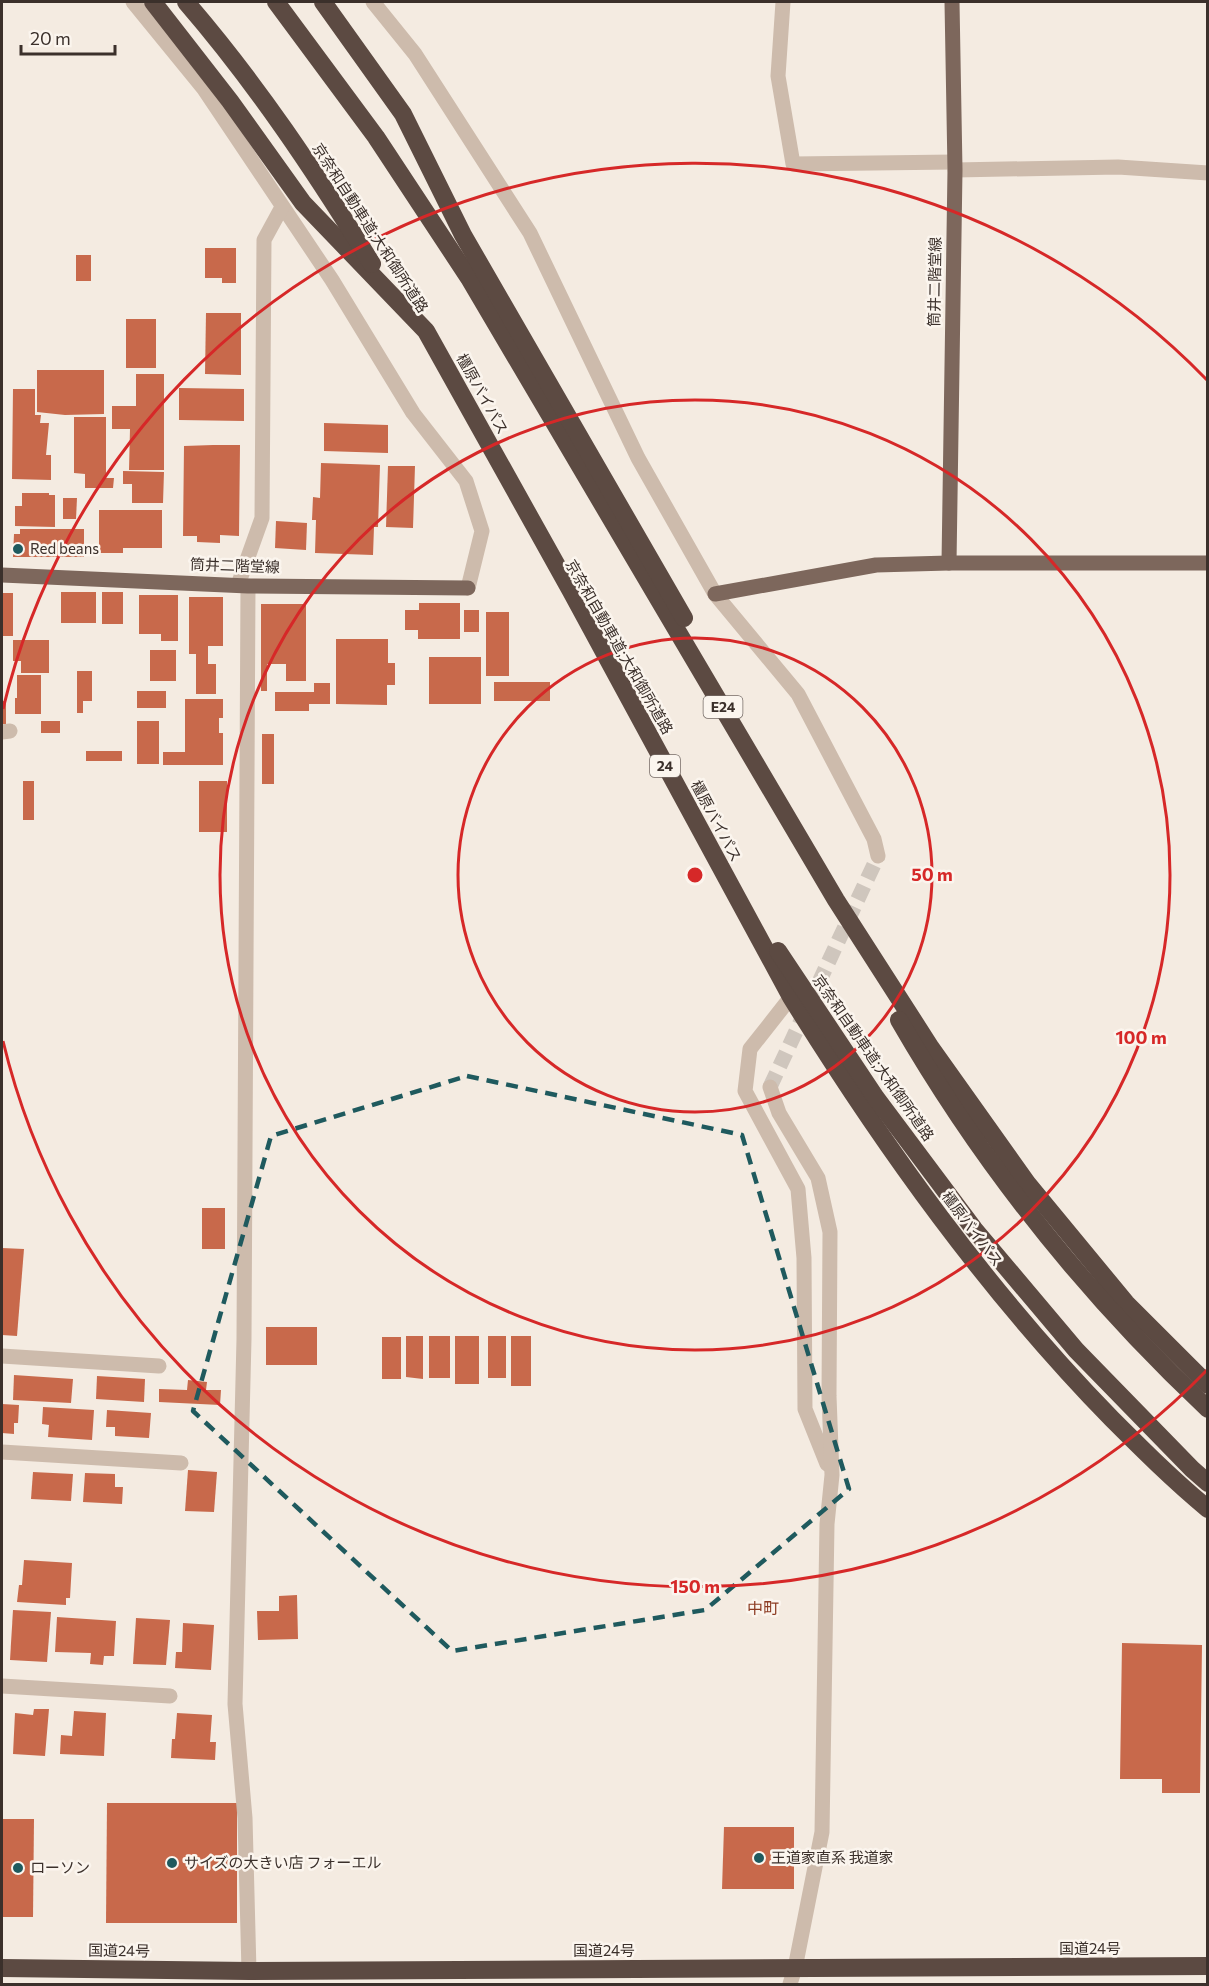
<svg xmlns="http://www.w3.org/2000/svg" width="1209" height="1986" font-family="Commissioner,'Noto Sans JP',sans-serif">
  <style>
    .building { fill: #c8694b }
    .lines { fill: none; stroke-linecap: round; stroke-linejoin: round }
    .minor-tunnel { stroke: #cfc6bd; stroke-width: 15; stroke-dasharray: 15 8; stroke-linecap: butt }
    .minor { stroke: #cdbbac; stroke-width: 15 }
    .major { stroke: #7d675c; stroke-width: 15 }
    .highway { stroke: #5c4a42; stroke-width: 18 }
    .marked { fill: none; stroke: #1f5a5e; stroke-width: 4.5; stroke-dasharray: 12 8; stroke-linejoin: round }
    .ring { fill: none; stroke: #d62828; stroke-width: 3 }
    .poi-dot { fill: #1f5a5e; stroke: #fbf5ee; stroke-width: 2 }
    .labels { text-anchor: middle; stroke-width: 5; stroke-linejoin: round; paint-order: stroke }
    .shield { fill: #fbf5ee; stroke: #756b66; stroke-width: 1.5 }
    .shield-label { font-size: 14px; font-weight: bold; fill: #3b302b }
    .street-label { font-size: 15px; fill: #3b302b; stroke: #fbf5ee }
    .poi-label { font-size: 15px; fill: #3b302b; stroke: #fbf5ee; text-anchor: start }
    .neighbourhood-label { font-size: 16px; fill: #8c3b22; stroke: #fbf5ee }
    .centre { fill: #d62828; stroke: #fbf5ee; stroke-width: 3 }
    .ring-label { font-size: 18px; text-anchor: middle; font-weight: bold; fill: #d62828; stroke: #fbf5ee; stroke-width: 5; stroke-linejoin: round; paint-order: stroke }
  </style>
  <rect width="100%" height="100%" fill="#f4ebe1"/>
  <g class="building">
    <polygon points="205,248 236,248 236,283 222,283 222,278 205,278"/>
    <rect x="76" y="255" width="15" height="26"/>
    <polygon points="206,313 241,313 241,375 205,374"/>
    <rect x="126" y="319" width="30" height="49"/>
    <polygon points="37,370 104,370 104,414 65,415 37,412"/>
    <polygon points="136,374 164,374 164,470 129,470 130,429 112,429 112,406 136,406"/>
    <polygon points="179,388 244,389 244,421 179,420"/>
    <polygon points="13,389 35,389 35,415 41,415 40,423 49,423 46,455 51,455 51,480 12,479"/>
    <polygon points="74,417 106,417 106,478 114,478 113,488 85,488 85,474 74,473"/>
    <polygon points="324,423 388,425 388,453 324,451"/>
    <polygon points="213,445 240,445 239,536 220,535 220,543 197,542 197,536 183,536 184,446"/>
    <polygon points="321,463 380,465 378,527 374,527 373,555 315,553 316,520 312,520 313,497 320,498"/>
    <polygon points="388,466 415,466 413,528 386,527"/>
    <polygon points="123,471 164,472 163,503 132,503 132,484 123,484"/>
    <polygon points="22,493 49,493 49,495 55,495 55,527 15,526 15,506 22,506"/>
    <polygon points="63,498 77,498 76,519 63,519"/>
    <polygon points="99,510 162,510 162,548 123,548 123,553 99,553"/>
    <polygon points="276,521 307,523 306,550 275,548"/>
    <polygon points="20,529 84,529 84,557 13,557 14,534 20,534"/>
    <rect x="61" y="592" width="35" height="31"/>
    <rect x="102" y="592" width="21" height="32"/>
    <rect x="2" y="593" width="11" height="43"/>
    <polygon points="139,595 178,595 178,641 161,641 161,634 139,634"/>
    <polygon points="189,597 223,597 223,646 208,646 208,664 216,664 216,694 196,694 196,654 189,654"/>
    <polygon points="419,603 460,603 460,639 418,639 418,630 405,630 405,610 419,610"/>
    <polygon points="261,604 306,604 306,681 286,681 286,664 267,664 267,691 261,691"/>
    <rect x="464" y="610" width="15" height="22"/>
    <rect x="486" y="612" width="23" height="64"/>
    <polygon points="336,639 388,639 388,663 395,663 395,685 387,685 387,705 336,704"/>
    <polygon points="13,640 49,640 49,673 21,673 21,661 13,661"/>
    <rect x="150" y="650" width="26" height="31"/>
    <rect x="429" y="657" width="52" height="47"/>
    <polygon points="77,671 92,671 92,701 83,701 83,713 77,713"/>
    <polygon points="17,675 41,675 41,714 15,714 15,698 17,698"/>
    <rect x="494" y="682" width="56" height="19"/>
    <polygon points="314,683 330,683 330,704 309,704 309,711 275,711 275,692 314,692"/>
    <rect x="137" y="691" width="29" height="17"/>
    <polygon points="185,699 223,699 223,718 219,718 219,733 223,733 223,765 163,765 163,752 185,752"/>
    <rect x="2" y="701" width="4" height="23"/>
    <rect x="41" y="721" width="19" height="12"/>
    <rect x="137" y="721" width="22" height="43"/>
    <rect x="262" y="734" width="12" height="50"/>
    <rect x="86" y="751" width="36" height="10"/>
    <rect x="23" y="781" width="11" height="39"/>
    <rect x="199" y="781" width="28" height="51"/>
    <rect x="202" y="1208" width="23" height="41"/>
    <polygon points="2,1248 24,1249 17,1336 2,1335"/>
    <rect x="266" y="1327" width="51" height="38"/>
    <polygon points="406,1336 423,1336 423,1379 406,1377"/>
    <rect x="429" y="1336" width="21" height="42"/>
    <rect x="455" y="1336" width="24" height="48"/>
    <rect x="488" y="1336" width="18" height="42"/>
    <rect x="511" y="1336" width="20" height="50"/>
    <rect x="382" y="1337" width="19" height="42"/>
    <polygon points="14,1375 73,1379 71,1403 13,1400"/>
    <polygon points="97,1376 145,1379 144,1402 96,1399"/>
    <polygon points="188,1380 207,1382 206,1390 221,1390 220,1405 159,1402 159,1389 187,1390"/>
    <polygon points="2,1404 19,1405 18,1423 14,1423 14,1434 2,1433"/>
    <polygon points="43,1407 94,1410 92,1440 48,1437 49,1425 42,1424"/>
    <polygon points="107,1410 151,1413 149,1438 115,1436 115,1427 106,1427"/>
    <polygon points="188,1470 217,1472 214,1512 185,1511"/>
    <polygon points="33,1472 73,1474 71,1501 31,1499"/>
    <polygon points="85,1473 115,1474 115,1487 123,1487 122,1504 83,1502"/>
    <polygon points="24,1560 72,1563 70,1598 66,1598 66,1605 17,1602 19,1585 22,1585"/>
    <polygon points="297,1595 298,1639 258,1640 257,1611 279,1611 279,1596"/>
    <polygon points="13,1610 51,1612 47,1662 10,1660"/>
    <polygon points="57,1617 116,1621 114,1656 104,1656 103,1665 90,1664 91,1653 55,1652"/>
    <polygon points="136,1618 170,1620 166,1665 133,1664"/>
    <polygon points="183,1623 214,1625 211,1670 175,1668 176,1652 182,1652"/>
    <polygon points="1122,1643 1202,1645 1200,1793 1162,1793 1162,1779 1120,1779"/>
    <polygon points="34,1709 49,1709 45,1756 13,1754 15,1713 33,1715"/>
    <polygon points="74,1711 106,1713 104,1756 60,1754 61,1735 72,1736"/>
    <polygon points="177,1713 212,1715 210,1742 216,1742 215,1760 171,1758 172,1739 175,1739"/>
    <polygon points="107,1803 237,1803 237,1923 106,1923"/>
    <polygon points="2,1819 34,1819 33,1917 2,1917"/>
    <polygon points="724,1827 794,1827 794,1889 722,1889"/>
  </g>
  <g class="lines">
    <polyline class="minor-tunnel" points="770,1087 878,856"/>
    <g class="minor">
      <polyline points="133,2 204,89 332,280 413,413 466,481 482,531 468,588"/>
      <polyline points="373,2 415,54 530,233 638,458 715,594 798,694 874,839 878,856"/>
      <polyline points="783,2 778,76 793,164 954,162"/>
      <polyline points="955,170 1118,167 1208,173"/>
      <polyline points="238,585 262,518 264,240 282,207"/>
      <polyline points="248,586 244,1339 235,1704 245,1818 249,1971"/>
      <polyline points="2,732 10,731"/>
      <polyline points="791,997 750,1049 745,1091 798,1189 804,1258 805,1409 827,1464"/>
      <polyline points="770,1087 779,1113 818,1178 830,1232 829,1396 832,1475 827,1524 822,1832 795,1968 790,1984"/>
      <polyline points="2,1356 159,1366"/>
      <polyline points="2,1452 181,1463"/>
      <polyline points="2,1686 170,1696"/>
    </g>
    <g class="major">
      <polyline points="949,563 955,170 952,2"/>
      <polyline points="2,575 248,586 468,588"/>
      <polyline points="715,594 876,565 949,563 1208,563"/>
    </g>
    <g class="highway">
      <path d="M153 2 230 101 303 203 426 331 571 591 791 997C884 1147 988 1292 1112 1419 1143 1450 1173 1480 1208 1509"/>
      <path d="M186 2C256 83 316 173 372 264"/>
      <polyline points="276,2 376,137 469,278 836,900 931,1048 1027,1183 1126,1303 1208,1385"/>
      <polyline points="323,2 403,114 463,235 684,618"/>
      <polyline points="778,951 876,1098 974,1229 1076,1350 1192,1469 1208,1483"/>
      <path d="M899 1020C982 1164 1087 1295 1208 1409"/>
      <polyline points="2,1968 249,1971 1208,1966"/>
    </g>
  </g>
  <path class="marked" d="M467 1076 742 1135 849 1489 705 1610 452 1651 193 1411 271 1136Z"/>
  <g class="ring">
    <circle cx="695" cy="875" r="237"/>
    <circle cx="695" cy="875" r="475"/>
    <path d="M1207 1370A712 712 0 0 1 3 1041M3 709A712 712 0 0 1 1207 380"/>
  </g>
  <g class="poi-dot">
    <circle cx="18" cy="549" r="6"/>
    <circle cx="759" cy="1858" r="6"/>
    <circle cx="172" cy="1863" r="6"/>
    <circle cx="18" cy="1868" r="6"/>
  </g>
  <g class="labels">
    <g class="shield">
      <rect x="703.5" y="696" width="39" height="22" rx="4.5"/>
      <rect x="650" y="755" width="30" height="22" rx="4.5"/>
    </g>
    <g class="shield-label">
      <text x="723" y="712">E24</text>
      <text x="665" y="771">24</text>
    </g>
    <g class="street-label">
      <text transform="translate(370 228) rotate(57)" y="5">京奈和自動車道;大和御所道路</text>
      <text transform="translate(935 282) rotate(-89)" y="5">筒井二階堂線</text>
      <text transform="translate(482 394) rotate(61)" y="5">橿原バイパス</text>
      <text transform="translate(235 566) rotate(2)" y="5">筒井二階堂線</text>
      <text transform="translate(619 647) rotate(60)" y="5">京奈和自動車道;大和御所道路</text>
      <text transform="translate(716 821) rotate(62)" y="5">橿原バイパス</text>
      <text transform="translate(873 1058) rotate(55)" y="5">京奈和自動車道;大和御所道路</text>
      <text transform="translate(972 1229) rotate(53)" y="5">橿原バイパス</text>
      <text x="1090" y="1954">国道24号</text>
      <text transform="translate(119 1951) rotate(1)" y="5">国道24号</text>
      <text x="604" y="1956">国道24号</text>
    </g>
    <g class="poi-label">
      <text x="30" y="554">Red beans</text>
      <text x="771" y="1863">王道家直系 我道家</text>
      <text x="184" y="1868">サイズの大きい店 フォーエル</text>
      <text x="30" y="1873">ローソン</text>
    </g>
    <g class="neighbourhood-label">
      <text x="763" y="1614">中町</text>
    </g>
  </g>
  <circle cx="695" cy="875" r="9" class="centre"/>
  <g class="ring-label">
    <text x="932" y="881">50 m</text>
    <text x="1141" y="1044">100 m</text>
    <text x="695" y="1593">150 m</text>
  </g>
  <rect width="1209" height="1986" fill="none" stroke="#3b302b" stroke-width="6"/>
  <path d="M21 45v9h94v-9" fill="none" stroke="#3b302b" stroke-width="3"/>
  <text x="30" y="45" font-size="18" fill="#3b302b" stroke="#fbf5ee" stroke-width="4.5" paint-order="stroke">20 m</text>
</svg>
